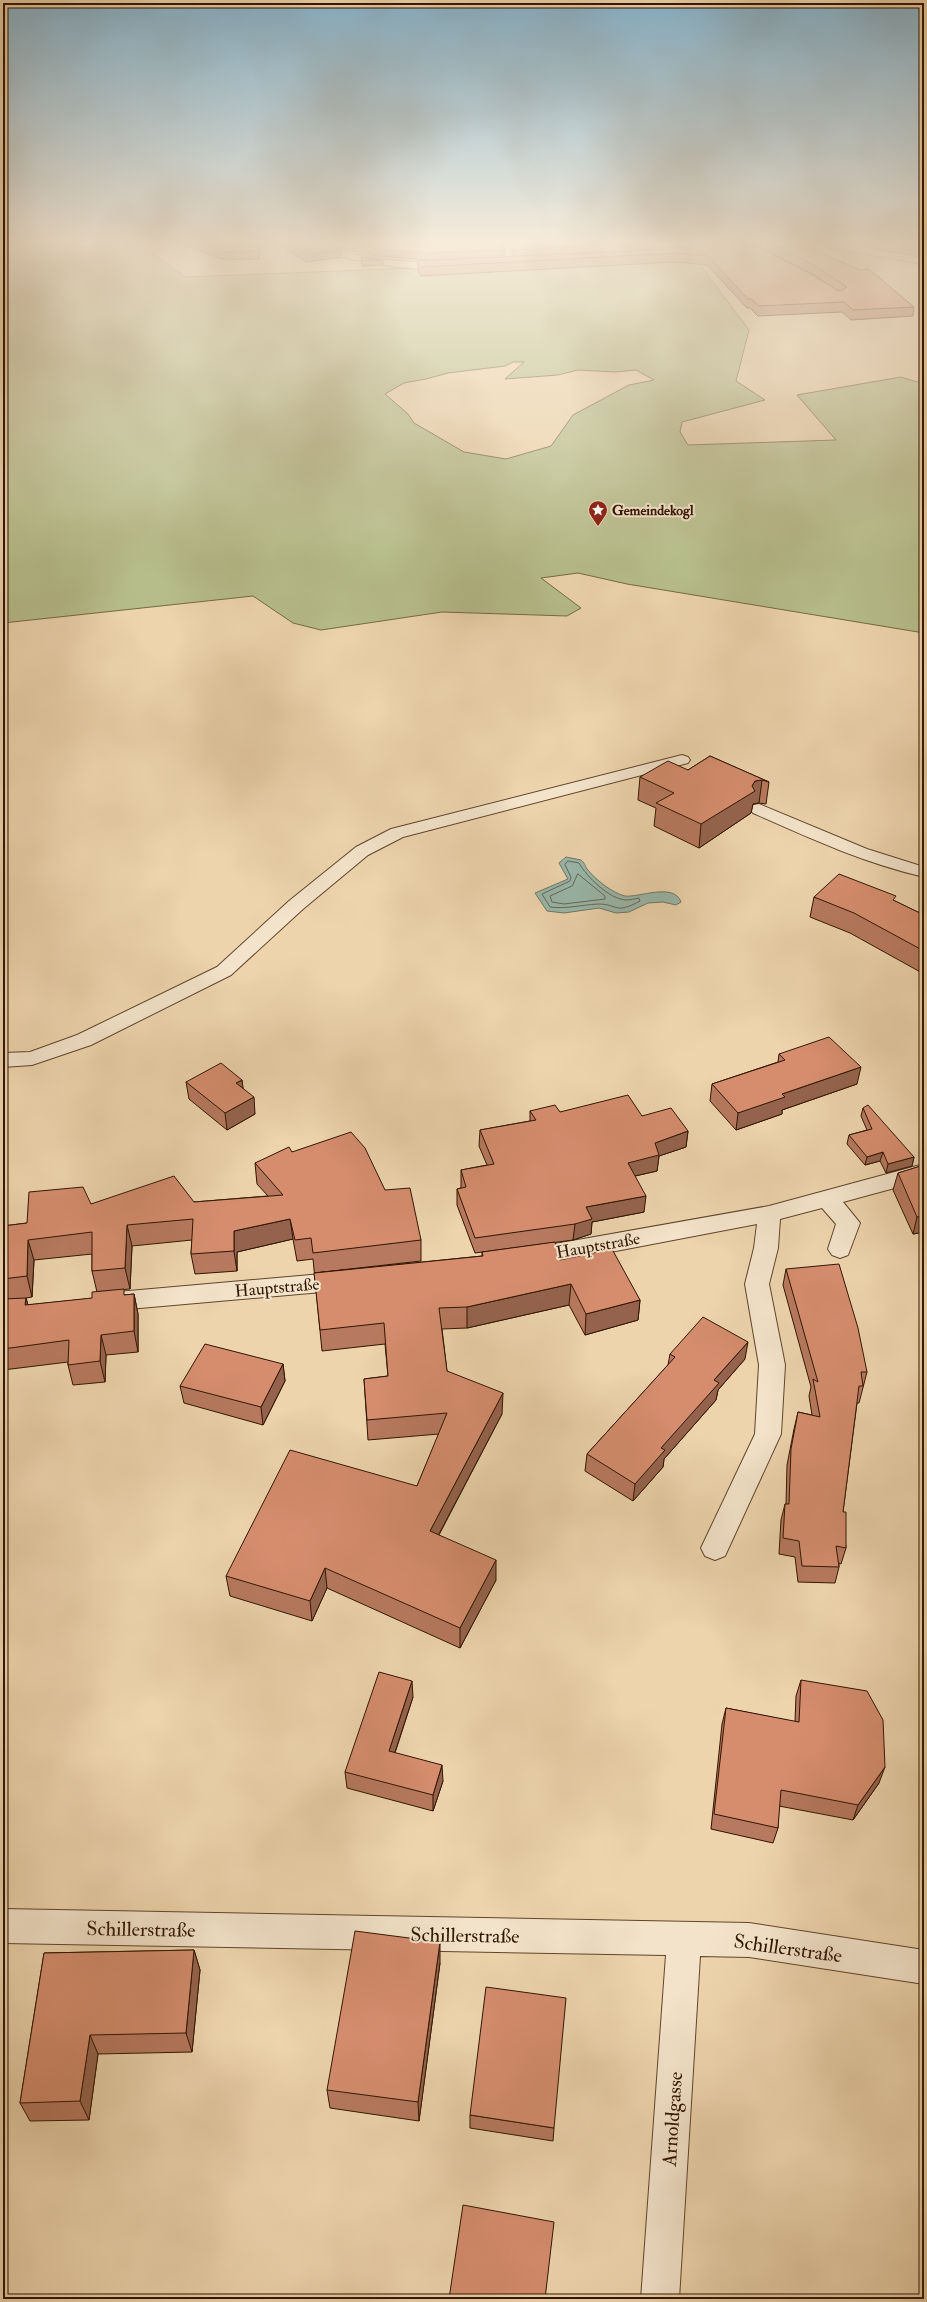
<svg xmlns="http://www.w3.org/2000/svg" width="927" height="2302" font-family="'IM FELL Double Pica',serif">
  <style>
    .green { fill: #b6bd8b; stroke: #746946; fill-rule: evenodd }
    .water { fill: #99b8ab; stroke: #6f7767 }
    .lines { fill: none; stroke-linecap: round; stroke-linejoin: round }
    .shore { stroke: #656656; stroke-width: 1 }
    .minor-casing { stroke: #60452b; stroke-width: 2 }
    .minor { fill: #f3e3ca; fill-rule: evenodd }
    .wall { fill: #b7795f; stroke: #311500 }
    .shaded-wall { fill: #95634d; stroke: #311500 }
    .building { fill: #d58d6e; stroke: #311500 }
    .labels { text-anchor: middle; stroke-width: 4; stroke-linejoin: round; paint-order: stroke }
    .far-poi-label { font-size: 14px; font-weight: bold; fill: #311500; stroke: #f3e3ca; text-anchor: start }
    .street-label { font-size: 17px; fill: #311500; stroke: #f3e3ca }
    .near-street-label { font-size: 20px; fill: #311500; stroke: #f3e3ca }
  </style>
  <rect width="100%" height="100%" fill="#edd4ad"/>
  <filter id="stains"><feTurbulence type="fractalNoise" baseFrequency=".005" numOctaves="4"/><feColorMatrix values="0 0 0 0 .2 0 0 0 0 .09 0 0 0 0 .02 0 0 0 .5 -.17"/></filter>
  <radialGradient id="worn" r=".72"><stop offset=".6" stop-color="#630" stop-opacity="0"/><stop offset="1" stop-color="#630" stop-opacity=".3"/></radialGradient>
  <g class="green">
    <path d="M3 242H135L186 277 694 257 749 330 736 381 765 400 682 422 680 432 688 445 836 440 797 395 901 377 924 384V569L921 574 924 582V633L627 584 578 573 541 578 581 608 567 616 442 612 321 630 293 623 253 596 3 623ZM513 362H524L505 379 558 375 578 370 615 372 636 370 654 380 629 385 573 415 551 446 506 459 464 452 414 423 408 414 385 394 404 383 426 379 448 373 505 366Z"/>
    <polygon points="839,242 924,242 924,252 908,254"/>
  </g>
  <path class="water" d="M566 857 581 860C585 863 585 866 587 869 595 879 612 893 625 896 638 898 674 882 681 902L676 905 663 902 648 903 629 912 616 913 599 908 564 913 547 911 535 893 568 879 559 863Z"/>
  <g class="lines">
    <g class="shore">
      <path d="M568 861 579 863C587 877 609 899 626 900 630 900 635 899 639 898L640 901C614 915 619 904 598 904 581 905 567 909 550 907L542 894 570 881 571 877 565 865Z"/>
      <polygon points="578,874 605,896 605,899 564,904 552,902 550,896 572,886"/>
    </g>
    <g class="minor-casing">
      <g id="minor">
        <path d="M304 242C322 242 339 252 357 255 387 261 417 263 447 262L452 265C439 278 314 257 304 242Z"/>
        <polygon points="522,242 535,242 512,250 513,262 505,264 505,246"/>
        <polygon points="751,242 773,242 769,245 723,251 719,248 723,245"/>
        <polygon points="813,242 830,242 924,258 924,264 817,245"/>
        <polygon points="682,755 688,757 690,760 688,763 403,837 368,855 303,909 231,975 91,1045 32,1065 3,1067 3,1053 30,1052 77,1035 217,967 289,901 356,847 391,829"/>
        <path d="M759 804 867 849 924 867V877C864 863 809 838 753 813L750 809 753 805Z"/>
        <polygon points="924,1164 924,1180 843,1202 860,1223 848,1255 840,1258 832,1255 828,1249 836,1224 822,1208 780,1219 778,1248 769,1284 785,1365 781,1434 725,1556 715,1560 705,1556 701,1548 755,1434 759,1365 745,1284 754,1248 757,1224 574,1259 529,1265 521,1262 517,1256 521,1250 769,1206"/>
        <polygon points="345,1272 353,1275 357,1281 353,1287 345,1290 106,1311 97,1308 94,1302 97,1296 106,1293"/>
        <polygon points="3,1909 749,1923 924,1950 924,1984 749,1957 700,1956 679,2299 641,2299 666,1955 3,1943"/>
      </g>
    </g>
    <use href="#minor" class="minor"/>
  </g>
  <g class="wall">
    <polygon points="175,242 259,242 259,259 222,259"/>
    <polygon points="276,242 517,242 504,245 502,257 514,256 514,244 518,242 748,242 833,288 816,276 760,247 761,242 796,242 914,307 913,316 851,320 842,312 758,316 750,308 747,308 707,265 675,262 421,276 418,270 417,261 428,260 376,256 316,242 341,250 342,257 306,262"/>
    <polygon points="361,257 383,260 383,265 362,266"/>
    <polygon points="710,756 769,782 766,804 759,803 753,804 751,813 699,848 654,826 656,808 638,800 640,777 688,770"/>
    <polygon points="814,897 895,901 924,915 924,974 850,933 810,917"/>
    <polygon points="779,1054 857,1084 782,1110 782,1114 736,1130 710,1101 712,1084 778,1062"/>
    <polygon points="242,1080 243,1089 255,1114 227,1130 189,1099 186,1082"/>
    <polygon points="863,1108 914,1157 912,1166 886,1173 880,1161 865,1165 847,1144 849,1135 867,1130 861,1116"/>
    <polygon points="530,1111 642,1116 688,1131 686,1147 659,1156 657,1171 635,1176 644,1212 592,1222 591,1234 573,1240 475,1253 457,1205 457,1189 461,1188 461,1170 487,1165 479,1146 480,1130 530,1121"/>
    <polygon points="292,1152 385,1190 421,1240 421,1261 314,1273 482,1256 482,1252 560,1260 640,1300 638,1320 585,1335 569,1305 467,1328 442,1329 447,1371 502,1414 439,1535 496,1580 460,1648 327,1588 312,1621 230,1596 226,1576 417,1486 439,1434 368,1440 364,1379 388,1376 385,1344 322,1351 313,1259 297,1261 293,1239 237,1252 237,1271 195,1274 191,1254 192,1240 132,1246 130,1289 97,1292 92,1271 92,1254 34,1260 32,1297 26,1298 28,1305 134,1294 138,1314 138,1352 106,1355 105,1382 73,1385 68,1365 68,1362 3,1370 3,1226 27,1223 91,1204 194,1202 268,1196 257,1184 255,1163"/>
    <polygon points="924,1165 924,1232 913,1234 893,1190 898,1173"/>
    <polygon points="786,1269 867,1372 859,1403 857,1403 843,1512 846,1548 841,1564 839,1563 839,1567 835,1583 798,1582 795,1557 779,1554 781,1520 785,1504 786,1504 787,1465 794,1429 798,1412 812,1415 809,1396 811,1387 783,1285"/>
    <polygon points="670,1354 745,1359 718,1390 716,1400 664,1459 663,1467 633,1501 585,1471 587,1454 668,1365"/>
    <polygon points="283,1364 285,1381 263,1425 184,1403 180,1386"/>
    <polygon points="801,1680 879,1783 853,1820 779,1806 778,1828 773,1843 711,1829 722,1724 726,1708 795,1722 796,1696"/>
    <polygon points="413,1697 395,1753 443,1781 433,1811 347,1788 345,1772"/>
    <polygon points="194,1950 200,1970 192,2052 98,2054 89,2120 30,2121 20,2103 44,1953"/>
    <polygon points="440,1963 419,2121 330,2108 327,2090"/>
    <polygon points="470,2115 554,2128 553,2141 470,2128"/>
  </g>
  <g class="shaded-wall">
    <polygon points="258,242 259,242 259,259 258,251"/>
    <polygon points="503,242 517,242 504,245 502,258 502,250"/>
    <polygon points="670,242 732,242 670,248"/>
    <polygon points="341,250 342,257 306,262 305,254"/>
    <polygon points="762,780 759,803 753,804 751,813 699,848 701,824 752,786 755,781"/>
    <polygon points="861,1067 857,1084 782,1110 782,1114 736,1130 738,1113 782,1094"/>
    <polygon points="242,1080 244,1097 236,1083"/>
    <polygon points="254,1097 255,1114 227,1130 225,1113"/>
    <polygon points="688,1131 686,1147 659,1156 657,1171 626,1178 628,1163 655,1143"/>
    <polygon points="883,1152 880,1161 865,1165 867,1157"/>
    <polygon points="914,1157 912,1166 886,1173 888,1164"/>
    <polygon points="646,1196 644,1212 592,1222 591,1234 573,1240 575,1224 586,1207"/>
    <polygon points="924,1216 924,1232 913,1234 917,1217"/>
    <polygon points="290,1219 293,1239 237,1252 237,1271 234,1251 234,1231"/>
    <polygon points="127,1225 132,1246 130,1289 125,1268"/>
    <polygon points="28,1240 34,1260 32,1297 27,1276"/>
    <polygon points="571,1284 569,1305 467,1328 467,1307"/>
    <polygon points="134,1294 138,1314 138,1352 134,1331"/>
    <polygon points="26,1298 31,1318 25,1305"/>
    <polygon points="640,1300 638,1320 585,1335 586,1314"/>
    <polygon points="101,1335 106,1355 105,1382 100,1361"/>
    <polygon points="748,1342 745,1359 718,1390 716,1400 664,1459 663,1467 633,1501 635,1484 661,1448 714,1380"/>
    <polygon points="283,1364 285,1381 263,1425 261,1407"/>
    <polygon points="503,1393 502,1414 430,1551 430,1531"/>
    <polygon points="496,1560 496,1580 460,1648 460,1628"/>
    <polygon points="325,1568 327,1588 312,1621 310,1601"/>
    <polygon points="412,1681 413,1697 390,1767 389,1751"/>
    <polygon points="442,1765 443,1781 433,1811 433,1795"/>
    <polygon points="885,1767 879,1783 853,1820 858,1805"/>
    <polygon points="440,1942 440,1963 419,2121 418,2102"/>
    <polygon points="194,1950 200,1970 192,2052 186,2033"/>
    <polygon points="90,2035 98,2054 89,2120 80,2101"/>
  </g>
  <g class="building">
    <polygon points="194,242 258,242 258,251 221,252"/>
    <polygon points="286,242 316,242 341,250 305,254"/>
    <polygon points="347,242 503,242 502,250 430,253 375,249"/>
    <polygon points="518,242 659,242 514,250 514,244"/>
    <polygon points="729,242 748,242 809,273 837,290 841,291 847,287 817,267 768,242 796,242 860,270 869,269 914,307 853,310 844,302 759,306 751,299 748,299 708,256 676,253 421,267 417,261 671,249"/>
    <polygon points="361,257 383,260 361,260"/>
    <polygon points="710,756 769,782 762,780 755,781 752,786 755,791 701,824 656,803 674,793 640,777 668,761 688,770"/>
    <polygon points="839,874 896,896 893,900 924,915 924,951 854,913 814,897"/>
    <polygon points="829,1037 861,1067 782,1094 785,1097 738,1113 712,1084 785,1060 779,1054"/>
    <polygon points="221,1063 242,1080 236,1083 254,1097 225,1113 186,1082"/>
    <polygon points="628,1095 642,1116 671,1108 688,1131 655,1143 659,1155 628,1163 646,1196 586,1207 592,1219 575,1224 475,1238 457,1189 466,1187 461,1170 494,1164 480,1130 536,1120 530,1111 555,1105 560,1112"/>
    <polygon points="868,1105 914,1157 888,1164 883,1152 867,1157 849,1135 872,1129 863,1108"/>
    <polygon points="351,1132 365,1148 385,1190 410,1188 421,1240 313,1253 311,1238 295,1240 290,1219 234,1231 234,1251 191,1254 193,1219 127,1225 125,1268 92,1271 92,1232 28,1240 27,1276 3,1279 3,1226 27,1223 29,1192 83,1187 91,1204 174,1176 194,1202 283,1195 255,1163 289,1147 292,1152"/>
    <polygon points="924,1165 924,1216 917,1217 898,1173"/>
    <polygon points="555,1242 560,1260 612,1249 640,1300 586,1314 571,1284 467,1307 439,1308 447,1371 503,1393 430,1531 496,1560 460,1628 325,1568 310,1601 226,1576 290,1450 417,1486 447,1413 367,1420 364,1379 388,1376 384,1323 320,1330 314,1273 483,1256 482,1252"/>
    <polygon points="839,1264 858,1328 867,1372 861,1372 863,1386 859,1386 843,1512 846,1512 846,1548 836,1546 839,1567 802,1566 799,1541 783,1538 785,1504 789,1504 791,1449 798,1412 820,1417 813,1379 818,1382 786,1269"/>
    <polygon points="124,1289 124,1295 134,1294 134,1331 101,1335 100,1361 68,1365 69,1340 3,1349 3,1299 26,1298 25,1305 92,1298 92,1292"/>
    <polygon points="703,1317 748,1342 714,1380 719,1383 661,1448 665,1450 635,1484 587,1454 675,1357 670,1354"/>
    <polygon points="205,1344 283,1364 261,1407 180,1386"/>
    <polygon points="379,1672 412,1681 389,1751 442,1765 433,1795 345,1772"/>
    <polygon points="801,1680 867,1691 883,1720 885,1767 858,1805 781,1790 778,1828 714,1814 726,1708 799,1722"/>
    <polygon points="355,1931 440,1942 418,2102 327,2090"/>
    <polygon points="194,1950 186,2033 90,2035 80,2101 20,2103 44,1953"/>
    <polygon points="486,1987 566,1998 554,2128 470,2115"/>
    <polygon points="463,2205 554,2222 545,2299 449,2299"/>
  </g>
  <linearGradient id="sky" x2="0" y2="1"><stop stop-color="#88b6d0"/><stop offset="0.43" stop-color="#f7ecda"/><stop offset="1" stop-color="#f7ecda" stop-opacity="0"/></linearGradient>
  <rect width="927" height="564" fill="url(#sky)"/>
  <defs>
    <g id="sight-pin" transform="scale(1)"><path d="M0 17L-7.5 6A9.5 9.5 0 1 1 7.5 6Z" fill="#8f2418" stroke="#f3e3ca"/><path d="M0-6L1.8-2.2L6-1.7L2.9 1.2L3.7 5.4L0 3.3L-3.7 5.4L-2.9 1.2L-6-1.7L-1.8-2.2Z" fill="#fff"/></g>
  </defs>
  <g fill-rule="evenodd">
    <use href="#sight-pin" x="598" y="510"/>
  </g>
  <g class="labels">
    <g class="far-poi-label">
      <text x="612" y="515">Gemeindekogl</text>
    </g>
    <g class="street-label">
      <text transform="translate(598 1245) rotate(-10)" y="6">Hauptstraße</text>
      <text transform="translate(277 1287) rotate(-5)" y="6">Hauptstraße</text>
    </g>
    <g class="near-street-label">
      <text transform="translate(141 1929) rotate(1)" y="7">Schillerstraße</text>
      <text transform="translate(465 1935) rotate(1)" y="7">Schillerstraße</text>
      <text transform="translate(788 1948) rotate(8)" y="7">Schillerstraße</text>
      <text transform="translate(672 2119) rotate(-86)" y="7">Arnoldgasse</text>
    </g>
  </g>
  <rect width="927" height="2302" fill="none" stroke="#edd4ad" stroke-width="16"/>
  <rect x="4" y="4" width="919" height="2294" fill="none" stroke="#311500" stroke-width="2"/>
  <rect x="8" y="8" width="911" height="2286" fill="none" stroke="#311500"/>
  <rect width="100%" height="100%" filter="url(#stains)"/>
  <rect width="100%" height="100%" fill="url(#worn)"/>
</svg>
